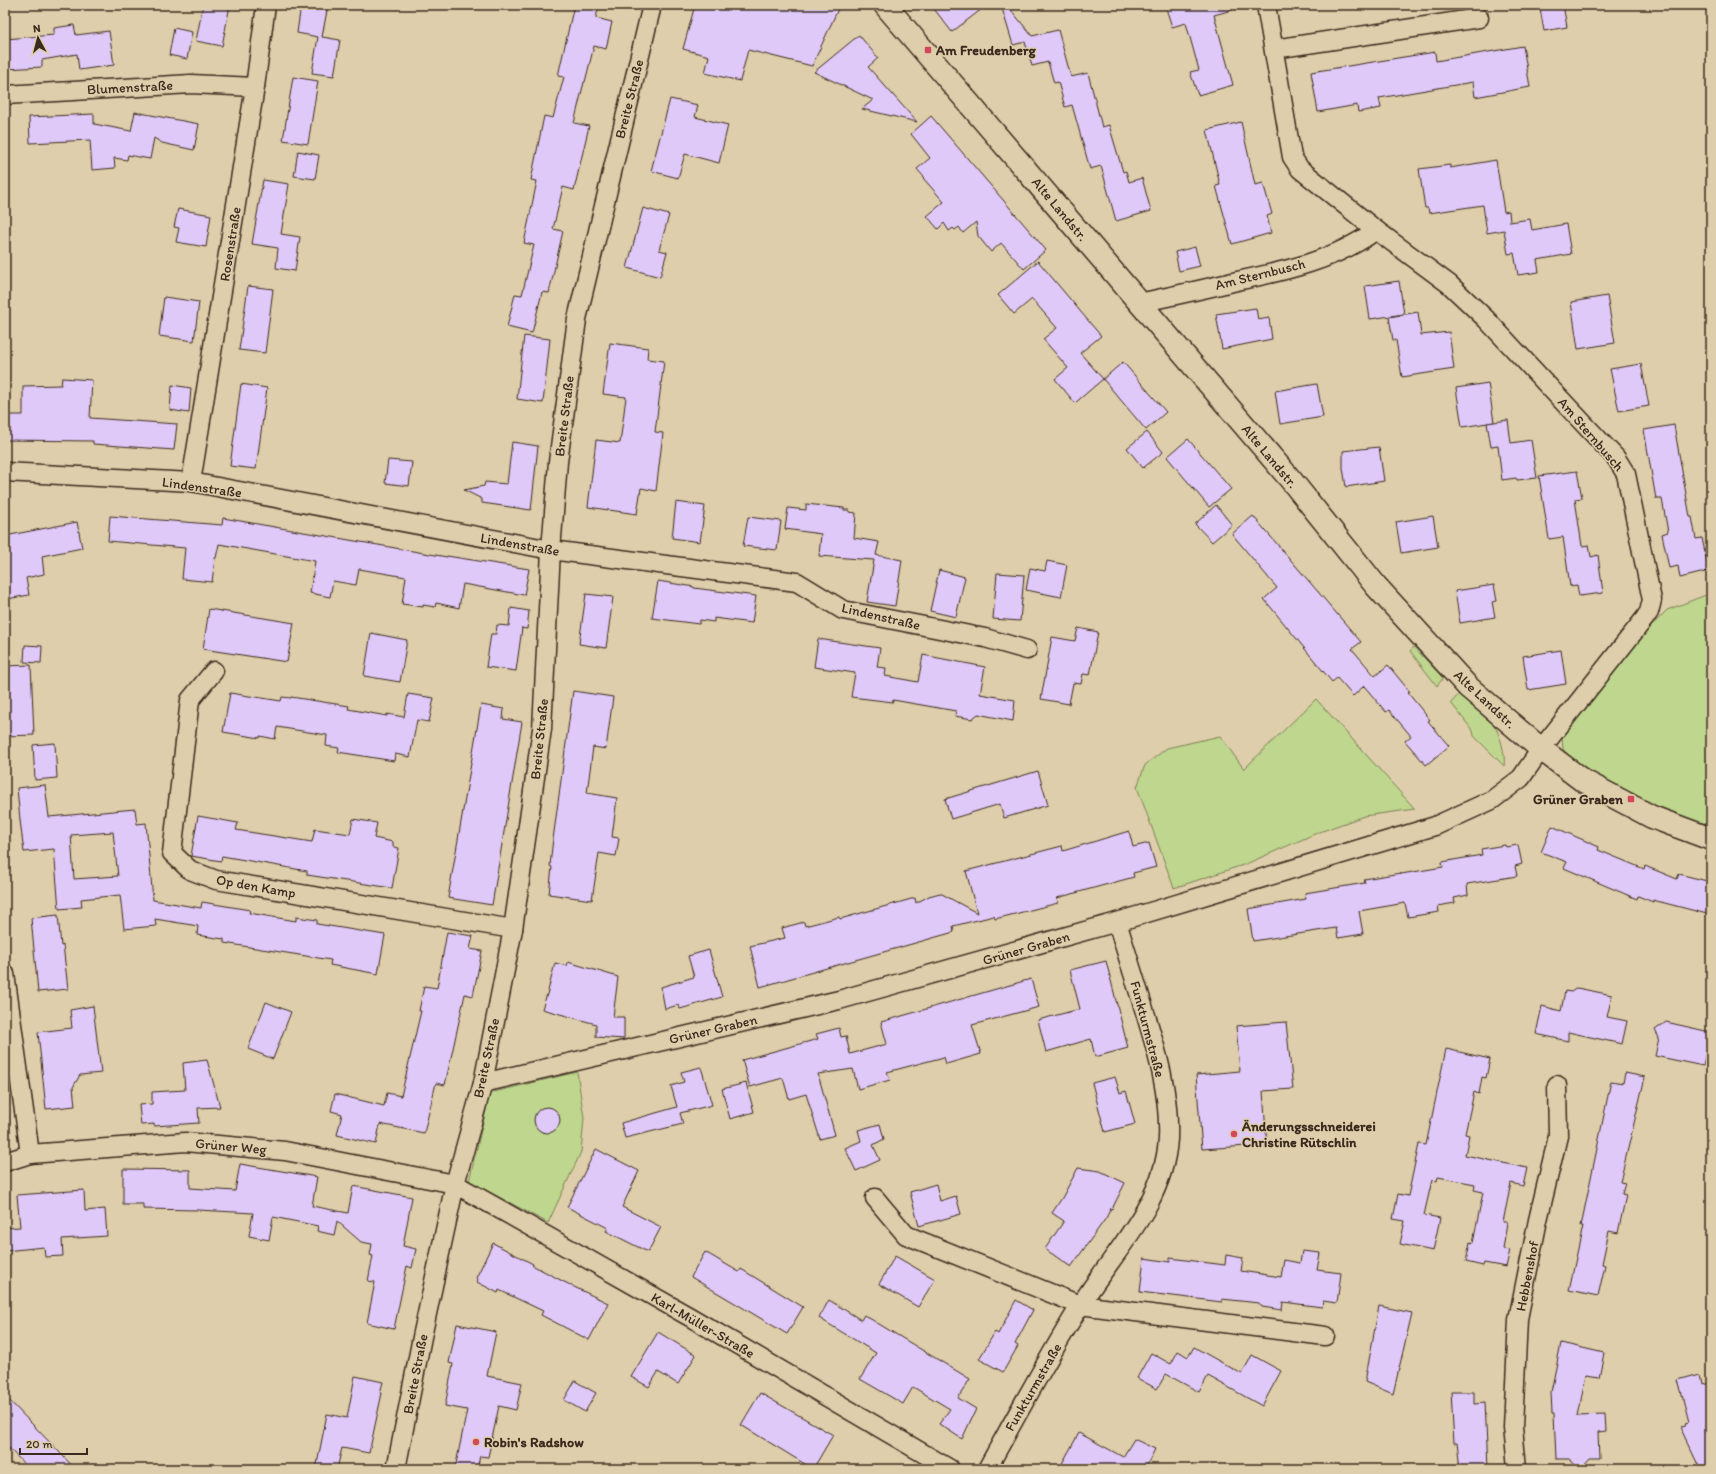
<svg xmlns="http://www.w3.org/2000/svg" width="1716" height="1474" font-family="Itim,sans-serif">
  <style>
    .green { fill: #bed68d; stroke: #7c8056 }
    .building { fill: #dfc9f9; stroke: #3b2a1e; fill-rule: evenodd }
    .lines { fill: none; stroke-linecap: round; stroke-linejoin: round }
    .minor-casing { stroke: #3b2a1e; stroke-width: 21 }
    .tertiary-casing { stroke: #3b2a1e; stroke-width: 25 }
    .minor { stroke: #dfceab; stroke-width: 18 }
    .tertiary { stroke: #dfceab; stroke-width: 22 }
    .poi-dot { fill: #d1495b; stroke: #dfceab; stroke-width: 1.5 }
    .labels { text-anchor: middle; stroke-width: 3; stroke-linejoin: round; paint-order: stroke }
    .poi-label { font-size: 14px; font-weight: bold; fill: #3b2a1e; stroke: #dfceab; text-anchor: start }
    .street-label { font-size: 14px; fill: #3b2a1e; stroke: #dfceab }
  </style>
  <rect width="100%" height="100%" fill="#dfceab"/>
  <filter id="ink" filterUnits="userSpaceOnUse"><feTurbulence type="fractalNoise" baseFrequency=".025" numOctaves="2"/><feDisplacementMap in="SourceGraphic" scale="8" xChannelSelector="R" yChannelSelector="G"/><feConvolveMatrix kernelMatrix="1 2 1 2 8 2 1 2 1" color-interpolation-filters="sRGB"/></filter>
  <g filter="url(#ink)">
    <g class="green">
      <polygon points="1711,593 1711,825 1689,820 1620,791 1572,760 1563,749 1562,737 1635,643 1667,610"/>
      <polygon points="1414,647 1443,678 1437,686 1410,651"/>
      <path d="M1459 694 1494 725C1500 734 1506 755 1504 766L1474 736 1473 731 1451 703Z"/>
      <polygon points="1316,699 1415,809 1364,816 1317,833 1246,864 1174,888 1137,787 1145,765 1167,748 1220,736 1244,769"/>
      <polygon points="577,1072 584,1118 581,1152 548,1223 469,1181 490,1093"/>
    </g>
    <g class="building">
      <polygon points="203,5 230,5 222,46 196,41"/>
      <polygon points="301,5 328,5 322,37 340,40 334,76 312,73 318,37 297,33"/>
      <polygon points="574,5 599,5 596,18 612,22 606,49 594,46 585,82 584,82 574,123 589,126 574,190 563,187 553,229 563,231 549,293 542,292 532,333 507,327 515,294 522,295 534,245 524,243 537,181 531,180 544,116 553,118 564,77 558,76"/>
      <polygon points="695,5 822,5 838,9 812,66 748,50 740,81 705,73 709,56 683,49"/>
      <polygon points="931,5 987,5 952,32"/>
      <polygon points="1001,5 1007,5 1032,36 1058,30 1071,77 1088,73 1102,127 1109,125 1123,172 1126,171 1129,182 1142,178 1151,211 1116,221 1101,166 1090,169 1072,105 1065,107 1058,82 1054,83 1048,62 1032,66 1025,42 1013,45"/>
      <polygon points="1165,5 1231,5 1232,10 1214,15 1233,85 1198,95 1190,72 1199,70 1186,23 1172,27"/>
      <polygon points="1563,5 1567,27 1544,31 1540,8"/>
      <polygon points="74,25 76,35 109,31 114,65 79,70 77,54 42,60 42,67 5,69 5,39 54,35 54,28"/>
      <polygon points="174,28 192,32 187,59 169,55"/>
      <polygon points="859,35 878,58 868,67 917,122 862,109 873,100 814,72"/>
      <polygon points="1523,46 1530,87 1475,97 1473,82 1379,98 1381,108 1358,112 1357,105 1318,112 1311,72 1435,52 1436,61"/>
      <polygon points="293,77 318,81 308,144 283,140"/>
      <polygon points="670,99 698,105 695,117 728,125 719,163 685,154 678,178 651,171"/>
      <polygon points="135,112 199,124 194,150 162,143 154,138 150,159 128,155 127,160 114,158 115,168 92,170 90,140 30,143 29,117 94,114 94,124 131,131"/>
      <polygon points="931,116 1046,250 1024,269 1001,243 991,252 978,236 976,222 963,233 959,227 955,230 953,228 949,231 944,223 938,229 927,216 944,202 923,178 924,177 917,169 930,158 911,134"/>
      <polygon points="1241,122 1255,185 1263,183 1272,214 1267,216 1271,233 1232,244 1216,186 1220,185 1207,130"/>
      <polygon points="298,151 319,155 315,179 294,176"/>
      <polygon points="1496,160 1504,212 1509,211 1510,222 1530,219 1532,230 1566,224 1571,254 1537,260 1539,272 1518,275 1514,253 1508,254 1504,230 1487,233 1483,205 1429,213 1428,208 1425,208 1419,169 1450,165 1450,168"/>
      <polygon points="263,180 289,184 281,234 300,237 295,271 276,268 278,248 252,244"/>
      <polygon points="643,208 669,215 659,250 667,252 660,277 627,268"/>
      <polygon points="178,209 211,215 206,247 176,242 179,228 174,227"/>
      <polygon points="1195,247 1200,266 1179,271 1175,252"/>
      <polygon points="1038,261 1101,336 1080,353 1103,379 1123,362 1166,412 1146,430 1103,379 1075,403 1055,379 1068,368 1043,339 1057,328 1032,299 1014,314 998,295"/>
      <polygon points="1399,281 1404,314 1370,319 1365,286"/>
      <polygon points="248,286 273,289 265,353 239,350"/>
      <polygon points="1607,296 1615,343 1578,349 1571,302"/>
      <polygon points="164,297 199,302 194,341 159,336"/>
      <polygon points="1256,308 1258,320 1269,318 1272,339 1222,349 1216,314"/>
      <polygon points="1418,312 1421,335 1449,332 1454,369 1402,377 1396,340 1393,340 1389,317"/>
      <polygon points="524,336 550,339 543,403 517,399"/>
      <polygon points="610,343 648,348 647,359 664,361 655,432 663,433 656,491 641,488 637,514 588,507 596,440 620,443 626,397 603,394"/>
      <polygon points="1641,364 1649,406 1619,411 1610,369"/>
      <polygon points="62,378 92,380 90,418 177,424 174,450 93,444 93,441 5,440 5,415 23,415 23,386 61,385"/>
      <polygon points="1488,383 1494,422 1462,427 1456,388"/>
      <polygon points="241,384 267,388 256,469 230,466"/>
      <polygon points="1317,384 1323,417 1280,424 1275,391"/>
      <polygon points="172,385 191,388 189,413 170,410"/>
      <polygon points="1508,420 1511,443 1531,440 1537,478 1517,480 1516,478 1502,480 1498,446 1491,447 1487,423"/>
      <polygon points="1674,425 1690,517 1692,517 1696,539 1702,538 1709,571 1680,578 1678,566 1669,568 1662,534 1668,532 1662,499 1656,499 1644,430"/>
      <polygon points="1147,432 1163,452 1143,468 1127,448"/>
      <polygon points="1188,439 1231,489 1209,507 1167,457"/>
      <polygon points="512,442 538,446 531,510 482,503 482,499 464,490 484,486 485,482 507,484"/>
      <polygon points="1379,447 1384,481 1346,487 1343,468 1343,451"/>
      <polygon points="388,460 412,462 409,486 385,483"/>
      <polygon points="1577,471 1582,498 1575,499 1582,546 1589,545 1591,557 1598,555 1603,593 1579,596 1577,585 1570,586 1563,537 1549,539 1539,476"/>
      <polygon points="676,502 705,506 700,542 672,538"/>
      <polygon points="806,504 844,508 844,510 849,510 849,512 856,513 854,538 879,542 876,555 902,560 895,606 867,602 874,560 819,556 821,534 785,529 788,508 806,510"/>
      <polygon points="1216,505 1232,525 1212,542 1195,524"/>
      <polygon points="110,516 222,525 223,518 447,557 447,556 529,569 524,595 463,584 459,608 436,603 435,607 423,605 423,607 402,604 406,577 359,569 356,585 333,581 330,597 310,593 315,561 219,544 216,558 215,558 212,582 182,579 185,548 108,541"/>
      <polygon points="1253,516 1361,642 1352,649 1375,676 1388,665 1410,692 1408,693 1430,720 1428,721 1449,746 1426,765 1405,741 1411,736 1389,710 1386,712 1364,686 1353,696 1337,678 1332,682 1264,599 1277,588 1232,534"/>
      <polygon points="1433,516 1438,547 1401,553 1396,522"/>
      <polygon points="748,517 781,521 777,550 743,546"/>
      <polygon points="77,522 82,548 42,556 44,574 26,578 29,595 7,599 5,589 5,536"/>
      <polygon points="1047,561 1067,565 1061,597 1026,590 1030,568 1045,571"/>
      <polygon points="939,570 965,577 956,617 930,611"/>
      <polygon points="997,573 1024,575 1020,621 993,619"/>
      <polygon points="658,581 694,587 694,588 756,596 752,623 714,618 714,622 700,620 699,624 652,618"/>
      <polygon points="1494,585 1497,601 1492,602 1495,617 1460,623 1455,591"/>
      <polygon points="586,594 613,597 606,648 579,644"/>
      <polygon points="511,608 529,611 527,629 521,628 522,628 516,671 486,667 491,634 496,634 497,625 509,626"/>
      <polygon points="209,609 294,623 287,662 203,649"/>
      <polygon points="1078,628 1098,632 1090,675 1083,674 1081,684 1073,683 1069,704 1041,699 1052,637 1075,641"/>
      <polygon points="371,633 407,640 400,682 364,676"/>
      <polygon points="818,639 880,648 877,667 886,668 885,676 918,682 923,655 985,667 980,694 1015,700 1013,721 978,714 972,719 955,716 956,711 893,700 893,702 851,697 855,673 814,667"/>
      <polygon points="25,645 42,646 41,663 24,662"/>
      <polygon points="1561,650 1566,684 1528,690 1523,656"/>
      <polygon points="31,665 34,735 5,736 5,666"/>
      <polygon points="573,691 613,697 606,749 593,747 587,793 617,798 612,837 619,838 616,856 599,853 592,900 549,894 552,867 550,866 552,847"/>
      <polygon points="230,693 281,701 282,697 291,698 291,697 349,706 348,709 387,716 387,714 404,717 408,694 434,698 429,722 417,720 410,757 395,754 394,761 338,752 339,748 326,746 327,735 277,727 275,739 260,736 260,738 223,732"/>
      <polygon points="481,705 504,709 503,719 522,722 492,905 448,898"/>
      <polygon points="55,743 57,778 35,780 33,745"/>
      <polygon points="1038,771 1048,805 1004,818 1000,804 951,819 945,799"/>
      <path d="M45 785 49 817 135 809 137 824 146 823 153 900 201 908 202 902 250 910 249 913 296 921V917L317 920V924L385 935 378 974 330 965 331 960 224 943V939L197 935 198 926 155 919 156 926 124 929 120 895 81 899 82 907 59 909 54 849 24 852 20 820 17 788ZM113 832 118 876 74 879 71 835Z"/>
      <polygon points="198,816 238,823 236,830 312,842 315,829 350,834 353,819 377,823 374,838 393,842 393,847 399,848 392,888 307,875 307,871 222,856 221,861 191,856"/>
      <polygon points="1552,826 1599,847 1598,850 1644,869 1645,866 1677,879 1679,874 1711,882 1711,915 1653,900 1653,902 1638,896 1637,899 1564,868 1567,862 1541,852"/>
      <polygon points="1129,831 1133,847 1149,843 1156,867 1133,873 1134,877 1057,898 1058,903 995,919 994,916 953,926 954,932 760,987 750,946 785,938 782,928 804,922 805,926 839,917 840,919 915,898 916,903 929,896 940,893 977,913 966,871 1062,846 1063,851"/>
      <polygon points="1505,845 1506,847 1518,845 1522,864 1515,866 1517,876 1467,884 1468,895 1454,898 1455,903 1438,906 1439,912 1408,917 1405,903 1359,911 1363,934 1338,938 1336,928 1253,941 1248,909 1306,899 1305,893 1365,883 1364,879 1401,873 1401,874 1443,867 1442,862 1482,855 1481,849"/>
      <polygon points="58,915 61,946 63,945 68,989 38,992 31,918"/>
      <polygon points="447,932 473,936 470,949 482,951 473,996 465,994 445,1085 436,1083 424,1133 380,1124 376,1144 337,1135 342,1114 331,1111 335,1094 384,1106 387,1093 401,1096 421,1011 419,1011 424,986 437,988"/>
      <polygon points="709,950 722,997 680,1009 678,1005 665,1009 661,987 694,977 688,956"/>
      <polygon points="1106,961 1128,1048 1095,1057 1091,1039 1046,1052 1038,1020 1080,1009 1070,970"/>
      <polygon points="568,962 618,977 613,1017 624,1017 624,1039 596,1037 596,1024 542,1009 548,991 555,963 567,966"/>
      <polygon points="1031,979 1039,1007 972,1025 981,1054 946,1064 944,1057 887,1072 890,1080 858,1089 853,1069 818,1074 835,1135 820,1139 806,1094 789,1099 783,1078 750,1087 742,1060 818,1039 816,1034 839,1028 841,1037 846,1036 850,1054 887,1044 881,1022"/>
      <polygon points="1577,988 1612,995 1607,1017 1627,1021 1622,1044 1568,1032 1568,1041 1536,1034 1542,1006 1561,1011 1565,991 1571,992"/>
      <polygon points="266,1002 291,1012 273,1059 248,1049"/>
      <polygon points="93,1006 101,1073 80,1075 73,1087 75,1106 46,1109 38,1032 72,1028 70,1010"/>
      <polygon points="1286,1022 1293,1089 1263,1091 1267,1147 1247,1148 1247,1146 1202,1149 1196,1075 1240,1071 1236,1026"/>
      <polygon points="1666,1022 1710,1032 1703,1066 1655,1056 1659,1038 1655,1030"/>
      <polygon points="1446,1049 1490,1059 1486,1078 1482,1077 1479,1094 1474,1092 1465,1134 1469,1135 1465,1155 1527,1168 1523,1186 1511,1183 1503,1222 1507,1222 1503,1249 1510,1250 1506,1267 1484,1263 1483,1266 1466,1262 1470,1242 1473,1243 1483,1192 1474,1190 1475,1184 1438,1177 1437,1181 1432,1180 1424,1215 1440,1218 1433,1251 1400,1244 1405,1221 1393,1219 1398,1194 1408,1196 1419,1144 1426,1145"/>
      <polygon points="207,1060 220,1107 198,1108 199,1123 154,1126 154,1124 141,1125 139,1105 152,1104 152,1092 185,1090 183,1063"/>
      <polygon points="701,1067 712,1105 680,1113 683,1124 625,1138 621,1123 677,1107 671,1086 684,1082 681,1072"/>
      <polygon points="1625,1073 1645,1077 1620,1182 1625,1183 1622,1194 1626,1195 1618,1233 1609,1231 1602,1264 1605,1265 1598,1296 1569,1290 1583,1226 1581,1226 1611,1081 1623,1083"/>
      <polygon points="1115,1077 1120,1093 1126,1091 1135,1124 1105,1132 1092,1083"/>
      <polygon points="746,1083 754,1112 730,1119 722,1089"/>
      <circle cx="547" cy="1120" r="13"/>
      <polygon points="880,1124 884,1139 873,1145 880,1160 856,1171 845,1148 861,1141 858,1130"/>
      <polygon points="596,1149 639,1171 622,1207 661,1227 648,1252 606,1231 608,1228 567,1207"/>
      <polygon points="240,1164 317,1177 312,1206 348,1213 353,1186 412,1197 403,1246 416,1249 412,1268 407,1266 394,1329 367,1323 375,1282 368,1281 373,1256 370,1255 372,1244 361,1242 337,1221 334,1235 317,1231 318,1226 273,1217 269,1240 249,1236 253,1213 198,1210 143,1209 143,1204 123,1204 123,1169 190,1170 190,1188 235,1191"/>
      <polygon points="1078,1168 1100,1171 1125,1183 1112,1209 1111,1208 1106,1218 1071,1267 1045,1249 1064,1221 1052,1213 1062,1198"/>
      <polygon points="936,1184 940,1201 956,1196 961,1214 919,1226 910,1192"/>
      <polygon points="84,1190 85,1211 105,1209 107,1236 62,1239 63,1256 45,1257 44,1247 5,1251 5,1228 20,1227 17,1195"/>
      <polygon points="493,1243 533,1264 532,1265 572,1286 608,1303 589,1340 541,1315 543,1311 499,1290 498,1293 477,1282 478,1279 476,1278"/>
      <polygon points="1302,1251 1320,1253 1317,1270 1341,1273 1337,1303 1323,1301 1322,1307 1283,1302 1282,1310 1262,1307 1259,1303 1222,1299 1222,1302 1140,1292 1144,1258 1170,1262 1170,1258 1225,1265 1226,1255 1243,1258 1241,1271 1281,1277 1284,1260 1300,1263"/>
      <polygon points="705,1252 739,1272 741,1269 803,1307 787,1334 691,1277"/>
      <polygon points="895,1256 935,1279 918,1307 879,1284"/>
      <polygon points="829,1300 861,1320 864,1315 970,1379 958,1398 976,1409 962,1439 939,1424 950,1409 913,1387 903,1404 860,1379 876,1353 819,1318"/>
      <polygon points="1016,1300 1033,1310 1015,1344 1018,1346 1003,1372 979,1359 995,1332 998,1334"/>
      <polygon points="1379,1306 1412,1313 1393,1394 1365,1382"/>
      <polygon points="457,1324 496,1332 487,1376 522,1383 516,1410 499,1406 488,1457 480,1456 477,1469 455,1469 467,1410 445,1406 453,1364 449,1363"/>
      <polygon points="658,1332 696,1355 678,1384 658,1372 649,1387 631,1377"/>
      <polygon points="1561,1343 1604,1353 1599,1377 1586,1375 1578,1415 1605,1414 1606,1431 1598,1432 1599,1458 1589,1458 1580,1468 1570,1459 1556,1459 1554,1413 1552,1413 1551,1392"/>
      <polygon points="1194,1347 1242,1374 1252,1355 1281,1371 1262,1406 1208,1376 1199,1392 1166,1374 1157,1389 1137,1378 1151,1353 1171,1364 1178,1351 1188,1357"/>
      <polygon points="1700,1374 1702,1384 1711,1381 1711,1469 1701,1469 1681,1427 1686,1426 1685,1423 1689,1422 1678,1380"/>
      <polygon points="355,1376 383,1382 380,1393 382,1393 369,1453 342,1448 337,1469 316,1469 327,1414 347,1418"/>
      <polygon points="575,1381 596,1393 585,1412 564,1400"/>
      <polygon points="1451,1392 1474,1392 1474,1404 1485,1403 1488,1469 1460,1469 1457,1443 1454,1443"/>
      <polygon points="760,1393 833,1435 813,1469 741,1425"/>
      <polygon points="5,1396 62,1455 75,1469 29,1469 5,1444"/>
      <polygon points="1079,1433 1123,1457 1134,1439 1155,1449 1145,1469 1059,1469"/>
    </g>
    <g class="lines">
      <g class="minor-casing">
        <g id="minor">
          <polyline points="1274,49 1479,18"/>
          <polyline points="5,95 191,84 255,87"/>
          <path d="M1139 303C1172 296 1204 289 1237 281 1285 271 1336 260 1376 230"/>
          <polyline points="5,472 191,482 551,550 797,582 843,610 985,638 1027,650"/>
          <polyline points="191,482 255,87 266,5"/>
          <polyline points="214,671 190,700 172,853 190,870 216,880 513,929"/>
          <polyline points="5,974 30,1154"/>
          <polyline points="483,1083 839,1000 1117,922 1435,826 1492,800 1521,778 1541,749 1645,618 1649,612 1652,600 1626,474 1616,458 1553,391 1486,319 1449,284 1376,230 1300,169 1292,157 1266,5"/>
          <polyline points="5,1162 30,1154 185,1142 285,1151 455,1184 690,1317 950,1469"/>
          <polyline points="875,1198 906,1235 1080,1305 1325,1336"/>
          <polyline points="396,1469 422,1337 455,1184 483,1083 513,929 542,729 551,550 558,462 577,319 652,5"/>
          <path d="M987 1469C1017 1415 1047 1359 1080 1306 1112 1253 1164 1205 1168 1139 1170 1095 1157 1051 1144 1009 1135 980 1126 951 1117 922"/>
          <polyline points="1517,1469 1513,1427 1518,1319 1538,1220 1558,1136 1557,1085"/>
        </g>
      </g>
      <g class="tertiary-casing">
        <polyline id="tertiary" points="885,5 1291,480 1376,586 1468,687 1541,749 1582,780 1652,817 1711,839"/>
      </g>
      <use href="#minor" class="minor"/>
      <use href="#tertiary" class="tertiary"/>
    </g>
  </g>
  <g class="poi-dot">
    <rect x="924" y="46" width="8" height="8" rx="2"/>
    <rect x="1627" y="795" width="8" height="8" rx="2"/>
    <circle cx="1234" cy="1134" r="4"/>
    <circle cx="476" cy="1442" r="4"/>
  </g>
  <g class="labels">
    <g class="poi-label">
      <text x="936" y="55">Am Freudenberg</text>
      <text x="1623" y="804" text-anchor="end">Grüner Graben</text>
      <text x="1242" y="1131">Änderungsschneiderei<tspan x="1242" dy="16">Christine Rütschlin</tspan></text>
      <text x="484" y="1447">Robin's Radshow</text>
    </g>
    <g class="street-label">
      <text transform="translate(130 87) rotate(-3)" y="5">Blumenstraße</text>
      <text transform="translate(629 99) rotate(-76)" y="5">Breite Straße</text>
      <text transform="translate(1060 209) rotate(50)" y="5">Alte Landstr.</text>
      <text transform="translate(230 244) rotate(-81)" y="5">Rosenstraße</text>
      <text transform="translate(1260 274) rotate(-14)" y="5">Am Sternbusch</text>
      <text transform="translate(564 416) rotate(-83)" y="5">Breite Straße</text>
      <text transform="translate(1591 434) rotate(49)" y="5">Am Sternbusch</text>
      <text transform="translate(1270 456) rotate(50)" y="5">Alte Landstr.</text>
      <text transform="translate(202 487) rotate(8)" y="5">Lindenstraße</text>
      <text transform="translate(520 544) rotate(10)" y="5">Lindenstraße</text>
      <text transform="translate(881 616) rotate(13)" y="5">Lindenstraße</text>
      <text transform="translate(1485 699) rotate(43)" y="5">Alte Landstr.</text>
      <text transform="translate(539 739) rotate(-84)" y="5">Breite Straße</text>
      <text transform="translate(256 886) rotate(10)" y="5">Op den Kamp</text>
      <text transform="translate(1026 948) rotate(-16)" y="5">Grüner Graben</text>
      <text transform="translate(713 1029) rotate(-13)" y="5">Grüner Graben</text>
      <text transform="translate(1148 1029) rotate(75)" y="5">Funkturmstraße</text>
      <text transform="translate(486 1058) rotate(-78)" y="5">Breite Straße</text>
      <text transform="translate(231 1146) rotate(5)" y="5">Grüner Weg</text>
      <text transform="translate(1527 1276) rotate(-79)" y="5">Hebbenshof</text>
      <text transform="translate(703 1325) rotate(30)" y="5">Karl-Müller-Straße</text>
      <text transform="translate(415 1374) rotate(-79)" y="5">Breite Straße</text>
      <text transform="translate(1033 1387) rotate(-60)" y="5">Funkturmstraße</text>
    </g>
  </g>
  <rect width="1716" height="1474" fill="none" stroke="#dfceab" stroke-width="20"/>
  <rect x="10" y="10" width="1696" height="1454" fill="none" stroke="#3b2a1e" stroke-width="1.5" filter="url(#ink)"/>
  <g transform="translate(38 38) rotate(353)" stroke="#dfceab" stroke-width="3" paint-order="stroke">
  <path d="M0-3L7 15L0 10L-7 15Z" fill="#3b2a1e"/>
  <text y="-6" font-size="11" font-weight="bold" text-anchor="middle" fill="#3b2a1e">N</text>
  </g>
  <path d="M20 1448v6h67v-6" fill="none" stroke="#3b2a1e" stroke-width="2"/>
  <text x="26" y="1448" font-size="12" fill="#3b2a1e" stroke="#dfceab" stroke-width="3" paint-order="stroke">20 m</text>
</svg>
